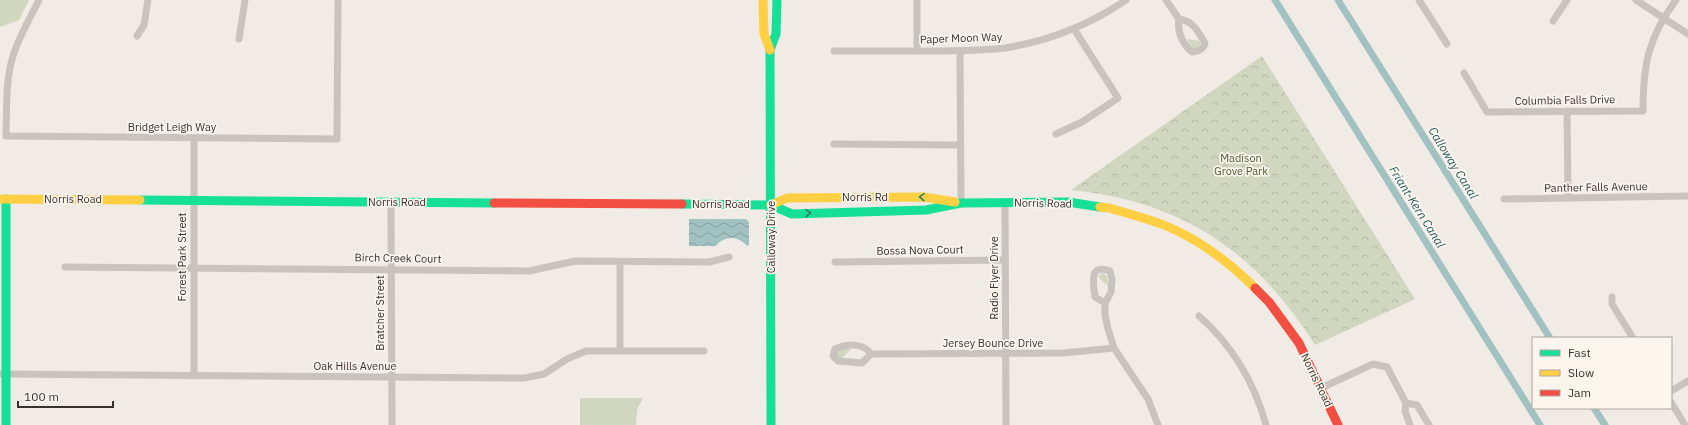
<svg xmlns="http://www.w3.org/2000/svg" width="1688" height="425" font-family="'IBM Plex Sans',sans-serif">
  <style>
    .grass { fill: #d1d6bf }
    .park { fill: url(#park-crowns) }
    .water { fill: url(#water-waves) }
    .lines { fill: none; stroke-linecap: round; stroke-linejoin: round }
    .canal { stroke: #a1c2c1; stroke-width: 7 }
    .street { stroke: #c9c3be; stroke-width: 7 }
    .fast { stroke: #16e098; stroke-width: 9 }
    .slow { stroke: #ffcf43; stroke-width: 9 }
    .jam { stroke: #f24e42; stroke-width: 9 }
    .oneway { stroke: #2a7f5c }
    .labels { text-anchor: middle; stroke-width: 3.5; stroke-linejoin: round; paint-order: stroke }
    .street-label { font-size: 11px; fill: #3b302b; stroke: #fbf5ee }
    .park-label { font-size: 11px; fill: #4a5a2e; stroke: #fbf5ee }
    .water-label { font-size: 12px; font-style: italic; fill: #1f5a5e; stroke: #fbf5ee }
  </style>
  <defs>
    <pattern id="park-crowns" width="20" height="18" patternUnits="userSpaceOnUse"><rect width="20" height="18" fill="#d1d6bf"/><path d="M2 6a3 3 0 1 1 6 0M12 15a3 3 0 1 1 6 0" fill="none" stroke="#b4b8a4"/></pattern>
    <pattern id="water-waves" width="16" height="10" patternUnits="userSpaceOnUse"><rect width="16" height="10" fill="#a1c2c1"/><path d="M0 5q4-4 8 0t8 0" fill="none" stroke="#849e9d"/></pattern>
  </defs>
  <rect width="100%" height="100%" fill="#f0ebe5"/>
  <g class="grass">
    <polygon points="0,0 29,0 19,20 0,27"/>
    <polygon points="1187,39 1200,41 1200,46 1195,49 1193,48"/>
    <polygon points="1102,273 1107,276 1108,286 1098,277"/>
    <polygon points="841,349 851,349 841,359 837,356 837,352"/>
    <polygon points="580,398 643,398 637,410 636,425 580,425"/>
  </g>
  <path class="park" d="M1262 56 1415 299 1315 345C1256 251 1181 201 1071 190Z"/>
  <path class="water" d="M689 219H746L749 222V245L747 246C737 235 724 236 716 246H689Z"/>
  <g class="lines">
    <g class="canal">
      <polyline points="1275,0 1540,425"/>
      <polyline points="1338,0 1550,338"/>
      <polyline points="1594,408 1605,425"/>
    </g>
    <g class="street">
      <path d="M39 0C30 18 19 37 13 56 5 82 7 110 6 136L337 139 338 0"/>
      <polyline points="917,0 917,51"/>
      <path d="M1166 0 1179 19C1177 32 1182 43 1192 52 1199 51 1203 50 1205 43 1198 32 1194 21 1179 19"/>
      <polyline points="1419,0 1447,44"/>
      <polyline points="1636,0 1688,34"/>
      <polyline points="1553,21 1567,0"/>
      <polyline points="137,36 144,25 148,0"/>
      <polyline points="239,39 245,0"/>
      <path d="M834 51C866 51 899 51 932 51 956 51 981 51 1005 48 1049 41 1089 25 1126 0"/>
      <polyline points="960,51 961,203"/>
      <path d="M1464 73 1487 112 1643 111C1643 65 1648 38 1676 0"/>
      <polyline points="1567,111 1568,198"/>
      <polyline points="1056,134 1082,122 1118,98 1074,29"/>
      <polyline points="834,144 960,145"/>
      <polyline points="1504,199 1688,196"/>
      <polyline points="391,202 392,425"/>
      <polyline points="1005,203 1006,425"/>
      <polyline points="835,262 1005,260"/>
      <polyline points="65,267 529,271 575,261 709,262 729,257"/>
      <polyline points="1612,297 1612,304 1633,338"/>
      <path d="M1105 303 1095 297C1093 283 1089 263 1110 271L1112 279 1111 292 1105 303V315L1108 329 1114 348 1148 399 1158 425"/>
      <path d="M1199 316C1233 346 1254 381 1266 425"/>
      <polyline points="620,350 620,262"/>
      <path d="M871 354 862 363 838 361 833 356 835 349C846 344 863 342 871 354L1064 353 1114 348"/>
      <polyline points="0,374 524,378 544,374 567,359 586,351 704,351"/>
      <polyline points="194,376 194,138"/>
      <polyline points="1321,388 1373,364 1387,367 1406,403 1405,411 1410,425"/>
      <polyline points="1671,391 1688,381"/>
      <polyline points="1671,402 1685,425"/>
      <polyline points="1406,403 1417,405 1429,425"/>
    </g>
    <g class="fast">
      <polyline points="6,199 6,425"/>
      <polyline points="140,200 494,203"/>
      <polyline points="682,204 771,205 792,214 926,210 961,203 1068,202 1100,207"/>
      <polyline points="771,425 770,50 776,34 777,0"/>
    </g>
    <g class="slow">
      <polyline points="763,0 764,34 770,50"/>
      <polyline points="0,199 140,200"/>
      <polyline points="771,205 787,198 924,197 955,202"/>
      <path d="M1100 207 1109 208C1129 214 1151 219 1171 228 1202 242 1231 264 1255 288"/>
    </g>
    <g class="jam">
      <polyline points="494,203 682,204"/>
      <polyline points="1255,288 1269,302 1299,343 1338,425"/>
    </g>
  </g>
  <defs><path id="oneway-chevron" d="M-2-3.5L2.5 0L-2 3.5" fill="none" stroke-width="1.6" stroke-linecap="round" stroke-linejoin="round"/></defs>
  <g class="oneway">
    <use href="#oneway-chevron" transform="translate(922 197) rotate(-177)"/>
    <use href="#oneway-chevron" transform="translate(808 213) rotate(-1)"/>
  </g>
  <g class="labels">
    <g class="street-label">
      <text transform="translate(961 38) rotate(-2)" y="4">Paper Moon Way</text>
      <text transform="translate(1565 100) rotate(-1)" y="4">Columbia Falls Drive</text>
      <text x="172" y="131">Bridget Leigh Way</text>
      <text transform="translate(1596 187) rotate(-1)" y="4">Panther Falls Avenue</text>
      <text x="865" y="201">Norris Rd</text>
      <text x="73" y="203">Norris Road</text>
      <text x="397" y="206">Norris Road</text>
      <text transform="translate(1043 203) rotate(1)" y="4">Norris Road</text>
      <text x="721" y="208">Norris Road</text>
      <text transform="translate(771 237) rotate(-90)" y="4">Calloway Drive</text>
      <text transform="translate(920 250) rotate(-1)" y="4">Bossa Nova Court</text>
      <text transform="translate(182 257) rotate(-90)" y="4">Forest Park Street</text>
      <text transform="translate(398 258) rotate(1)" y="4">Birch Creek Court</text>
      <text transform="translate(994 278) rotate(-90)" y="4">Radio Flyer Drive</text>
      <text transform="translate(380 313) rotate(-90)" y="4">Bratcher Street</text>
      <text x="993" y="347">Jersey Bounce Drive</text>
      <text x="355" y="370">Oak Hills Avenue</text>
      <text transform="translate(1317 380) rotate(64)" y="4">Norris Road</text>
    </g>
    <g class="park-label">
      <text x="1241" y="162">Madison<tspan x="1241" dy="13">Grove Park</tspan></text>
    </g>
    <g class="water-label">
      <text transform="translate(1453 163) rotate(58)" y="4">Calloway Canal</text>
      <text transform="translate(1417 207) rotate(58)" y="4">Friant-Kern Canal</text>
    </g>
  </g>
  <rect x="1532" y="337" width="140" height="72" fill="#fbf5ee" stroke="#aea6a0"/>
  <rect x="1540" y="350" width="20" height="6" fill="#16e098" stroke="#aea6a0"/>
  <text x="1568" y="357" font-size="12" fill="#3b302b">Fast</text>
  <rect x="1540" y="370" width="20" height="6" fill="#ffcf43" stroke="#aea6a0"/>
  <text x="1568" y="377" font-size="12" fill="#3b302b">Slow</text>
  <rect x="1540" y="390" width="20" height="6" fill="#f24e42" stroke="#aea6a0"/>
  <text x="1568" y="397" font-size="12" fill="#3b302b">Jam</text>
  <path d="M18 401v6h95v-6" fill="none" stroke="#3b302b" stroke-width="2"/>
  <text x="24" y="401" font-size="12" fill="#3b302b" stroke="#fbf5ee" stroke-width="3" paint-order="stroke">100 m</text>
</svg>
